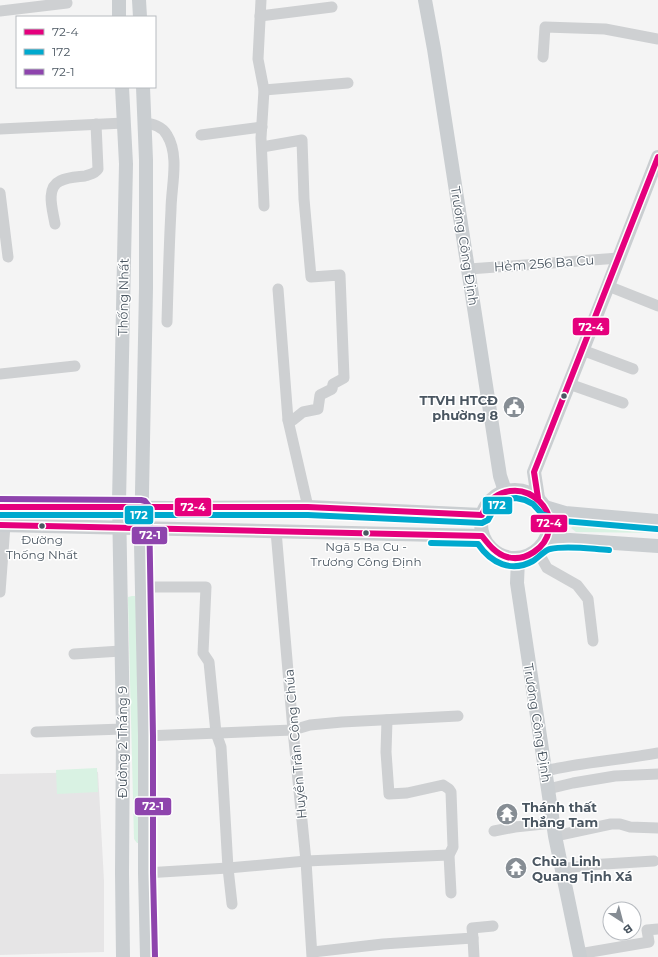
<svg xmlns="http://www.w3.org/2000/svg" width="658" height="957" font-family="Montserrat,sans-serif">
  <style>
    .education { fill: #e6e5e6 }
    .green { fill: #d9f2e3 }
    .lines { fill: none; stroke-linecap: round; stroke-linejoin: round }
    .minor { stroke: #ced0d2; stroke-width: 11 }
    .major { stroke: #caced1; stroke-width: 14 }
    .bus-1-casing { stroke: #fff; stroke-width: 9 }
    .bus-2-casing { stroke: #fff; stroke-width: 9 }
    .bus-3-casing { stroke: #fff; stroke-width: 9 }
    .bus-1 { stroke: #e5007d; stroke-width: 6 }
    .bus-2 { stroke: #00a9ce; stroke-width: 6 }
    .bus-3 { stroke: #8e44ad; stroke-width: 6 }
    .bus-dot { fill: #4a5661; stroke: #fff; stroke-width: 1.5 }
    .labels { text-anchor: middle; stroke-width: 3; stroke-linejoin: round; paint-order: stroke }
    .bus-label { font-size: 12px; fill: #4a5661; stroke: #fff }
    .street-label { font-size: 13px; fill: #4a5661; stroke: #fff }
    .poi-label { font-size: 13px; font-weight: bold; fill: #4a5661; stroke: #fff; text-anchor: start }
    .line-badge { stroke: #fff; stroke-width: 1.5 }
    .badge-label { font-size: 11px; text-anchor: middle; font-weight: bold; fill: #fff }
  </style>
  <rect width="100%" height="100%" fill="#f4f4f4"/>
  <polygon class="education" points="98,772 104,881 104,952 0,955 0,774"/>
  <g class="green">
    <polygon points="576,524 658,526 658,533 576,532 571,528 573,526"/>
    <polygon points="132,596 135,596 136,599 142,839 139,843 137,843 134,839 128,600 128,597"/>
    <polygon points="97,768 98,792 57,794 56,770"/>
  </g>
  <g class="lines">
    <g class="minor">
      <polyline points="261,0 258,59 264,90 261,138 264,206"/>
      <polyline points="0,11 67,3"/>
      <polyline points="260,16 332,7"/>
      <polyline points="543,57 545,27 605,29 658,39"/>
      <polyline points="264,90 348,83"/>
      <path d="M144 123C153 124 162 126 167 135 180 156 171 187 171 210 169 247 168 285 167 322"/>
      <polyline points="0,129 124,123"/>
      <polyline points="201,135 262,127"/>
      <polyline points="262,147 302,140 304,199 311,277 340,275 344,378 333,384 332,389 320,395 318,409 303,412 293,420 288,420"/>
      <polyline points="0,193 8,257"/>
      <path d="M55 224C53 211 45 188 60 181 68 177 77 177 85 176 90 174 95 174 98 169L96 124"/>
      <polyline points="469,269 619,258"/>
      <polyline points="608,286 658,306"/>
      <polyline points="278,289 288,420 308,507"/>
      <polyline points="582,350 633,369"/>
      <polyline points="0,374 75,366"/>
      <polyline points="569,384 623,403"/>
      <polyline points="276,531 293,730 306,861 312,957"/>
      <polyline points="537,550 547,568 577,585 588,599 593,641"/>
      <polyline points="142,587 206,587 203,653 209,662 216,733 221,747 228,868 232,904"/>
      <polyline points="0,592 5,525"/>
      <polyline points="74,654 121,651"/>
      <polyline points="387,720 386,752 389,794 407,793 443,785 449,789 451,792 453,847 449,855 451,893"/>
      <polyline points="36,732 123,729"/>
      <polyline points="145,736 293,730 310,725 342,722 458,716"/>
      <path d="M545 771C582 762 620 760 658 753"/>
      <polyline points="548,789 573,783 615,776 658,774"/>
      <polyline points="494,831 515,827 553,823"/>
      <polyline points="555,836 611,824 620,824 630,827 658,828"/>
      <polyline points="562,869 588,865 654,861"/>
      <polyline points="145,873 228,868 306,861 449,855"/>
      <polyline points="473,938 474,957"/>
      <polyline points="313,952 383,944 473,938 472,928 493,926"/>
      <polyline points="579,954 649,942 647,930 658,929"/>
    </g>
    <g class="major">
      <polyline points="119,0 119,17"/>
      <polyline points="139,0 140,17"/>
      <polyline points="425,0 434,49 500,476 505,491"/>
      <polyline points="122,87 126,164 119,502 123,729 122,873 123,957"/>
      <polyline points="143,87 146,160 146,288 141,543 145,736 145,873 147,957"/>
      <circle cx="515" cy="524" r="34"/>
      <polyline points="538,498 534,472 608,286 658,157"/>
      <polyline points="0,507 171,508 308,507 482,515"/>
      <polyline points="545,507 565,513 658,521"/>
      <polyline points="0,525 482,536"/>
      <polyline points="545,541 570,540 658,546"/>
      <polyline points="518,559 517,583 555,836 580,957"/>
    </g>
    <g class="bus-1-casing">
      <g id="bus-1">
        <polyline points="538,498 534,472 658,157"/>
        <path d="M0 507H308L482 515C487 502 496 493 510 491 532 488 553 508 549 530 546 548 525 562 507 557 496 554 489 545 482 536L0 525"/>
      </g>
    </g>
    <g class="bus-2-casing">
      <g id="bus-2">
        <polyline points="0,515 308,515 482,523 488,520 494,509 500,503 507,499 516,498 525,500 533,504 542,514 563,521 657,529"/>
        <path d="M431 543 478 544C491 563 511 573 533 561 538 558 545 550 550 549 567 545 591 549 609 550"/>
      </g>
    </g>
    <g class="bus-3-casing">
      <polyline id="bus-3" points="0,499 141,500 145,501 149,506 153,736 153,873 155,957"/>
    </g>
    <use href="#bus-1" class="bus-1"/>
    <use href="#bus-2" class="bus-2"/>
    <use href="#bus-3" class="bus-3"/>
  </g>
  <defs>
    <g id="civic-disc" transform="scale(1.15)"><circle r="9.5" fill="#868d94" stroke="#fff"/><path d="M-.6-6.5H3V-4.5H.6V-3L4-1V1h2V6H-6V1h2V-1L-.6-3ZM-1.2 2.5V6h2.4V2.5Z" fill="#fff"/></g>
    <g id="temple-disc" transform="scale(1.15)"><circle r="9.5" fill="#868d94" stroke="#fff"/><path d="M0-6L5-2H3V0L6.5 2.5H4V6H1.5V3h-3V6H-4V2.5H-6.5L-3 0V-2H-5Z" fill="#fff"/></g>
  </defs>
  <g fill-rule="evenodd">
    <use href="#civic-disc" x="514" y="407"/>
    <use href="#temple-disc" x="507" y="814"/>
    <use href="#temple-disc" x="516" y="868"/>
  </g>
  <g class="bus-dot">
    <circle cx="564" cy="396" r="3.5"/>
    <circle cx="42" cy="526" r="3.5"/>
    <circle cx="366" cy="533" r="3.5"/>
  </g>
  <g class="labels">
    <g class="bus-label">
      <text x="42" y="544">Đường<tspan x="42" dy="15">Thống Nhất</tspan></text>
      <text x="366" y="551">Ngã 5 Ba Cu -<tspan x="366" dy="15">Trương Công Định</tspan></text>
    </g>
    <g class="street-label">
      <text transform="translate(465 246) rotate(81)" y="5">Trương Công Định</text>
      <text transform="translate(544 263) rotate(-4)" y="5">Hẻm 256 Ba Cu</text>
      <text transform="translate(123 297) rotate(-89)" y="5">Thống Nhất</text>
      <text transform="translate(538 723) rotate(81)" y="5">Trương Công Định</text>
      <text transform="translate(122 742) rotate(-90)" y="5">Đường 2 Tháng 9</text>
      <text transform="translate(295 744) rotate(-95)" y="5">Huyền Trân Công Chúa</text>
    </g>
    <g class="poi-label">
      <text x="498" y="405" text-anchor="end">TTVH HTCĐ<tspan x="498" dy="15">phường 8</tspan></text>
      <text x="522" y="812">Thánh thất<tspan x="522" dy="15">Thắng Tam</tspan></text>
      <text x="532" y="866">Chùa Linh<tspan x="532" dy="15">Quang Tịnh Xá</tspan></text>
    </g>
  </g>
  <g class="line-badge">
    <rect x="572" y="317" width="38" height="19" rx="4" fill="#e5007d"/>
    <rect x="482" y="496" width="31" height="19" rx="4" fill="#00a9ce"/>
    <rect x="174" y="497" width="38" height="20" rx="4" fill="#e5007d"/>
    <rect x="124" y="505" width="30" height="20" rx="4" fill="#00a9ce"/>
    <rect x="530" y="514" width="38" height="19" rx="4" fill="#e5007d"/>
    <rect x="131" y="526" width="37" height="19" rx="4" fill="#8e44ad"/>
    <rect x="134" y="797" width="38" height="19" rx="4" fill="#8e44ad"/>
  </g>
  <g class="badge-label">
    <text x="591" y="331">72-4</text>
    <text x="497" y="509">172</text>
    <text x="193" y="511">72-4</text>
    <text x="139" y="519">172</text>
    <text x="549" y="527">72-4</text>
    <text x="150" y="539">72-1</text>
    <text x="153" y="810">72-1</text>
  </g>
  <rect x="16" y="16" width="140" height="72" fill="#ffffff" stroke="#b7bbc0"/>
  <rect x="24" y="29" width="20" height="6" fill="#e5007d" stroke="#b7bbc0"/>
  <text x="52" y="36" font-size="12" fill="#4a5661">72-4</text>
  <rect x="24" y="49" width="20" height="6" fill="#00a9ce" stroke="#b7bbc0"/>
  <text x="52" y="56" font-size="12" fill="#4a5661">172</text>
  <rect x="24" y="69" width="20" height="6" fill="#8e44ad" stroke="#b7bbc0"/>
  <text x="52" y="76" font-size="12" fill="#4a5661">72-1</text>
  <g transform="translate(622 921) rotate(144)"><circle r="19" fill="#ffffff" stroke="#b7bbc0"/>
  <path d="M0-3L7 15L0 10L-7 15Z" fill="#868d94"/>
  <text y="-6" font-size="11" font-weight="bold" text-anchor="middle" fill="#4a5661">B</text>
  </g>
</svg>
